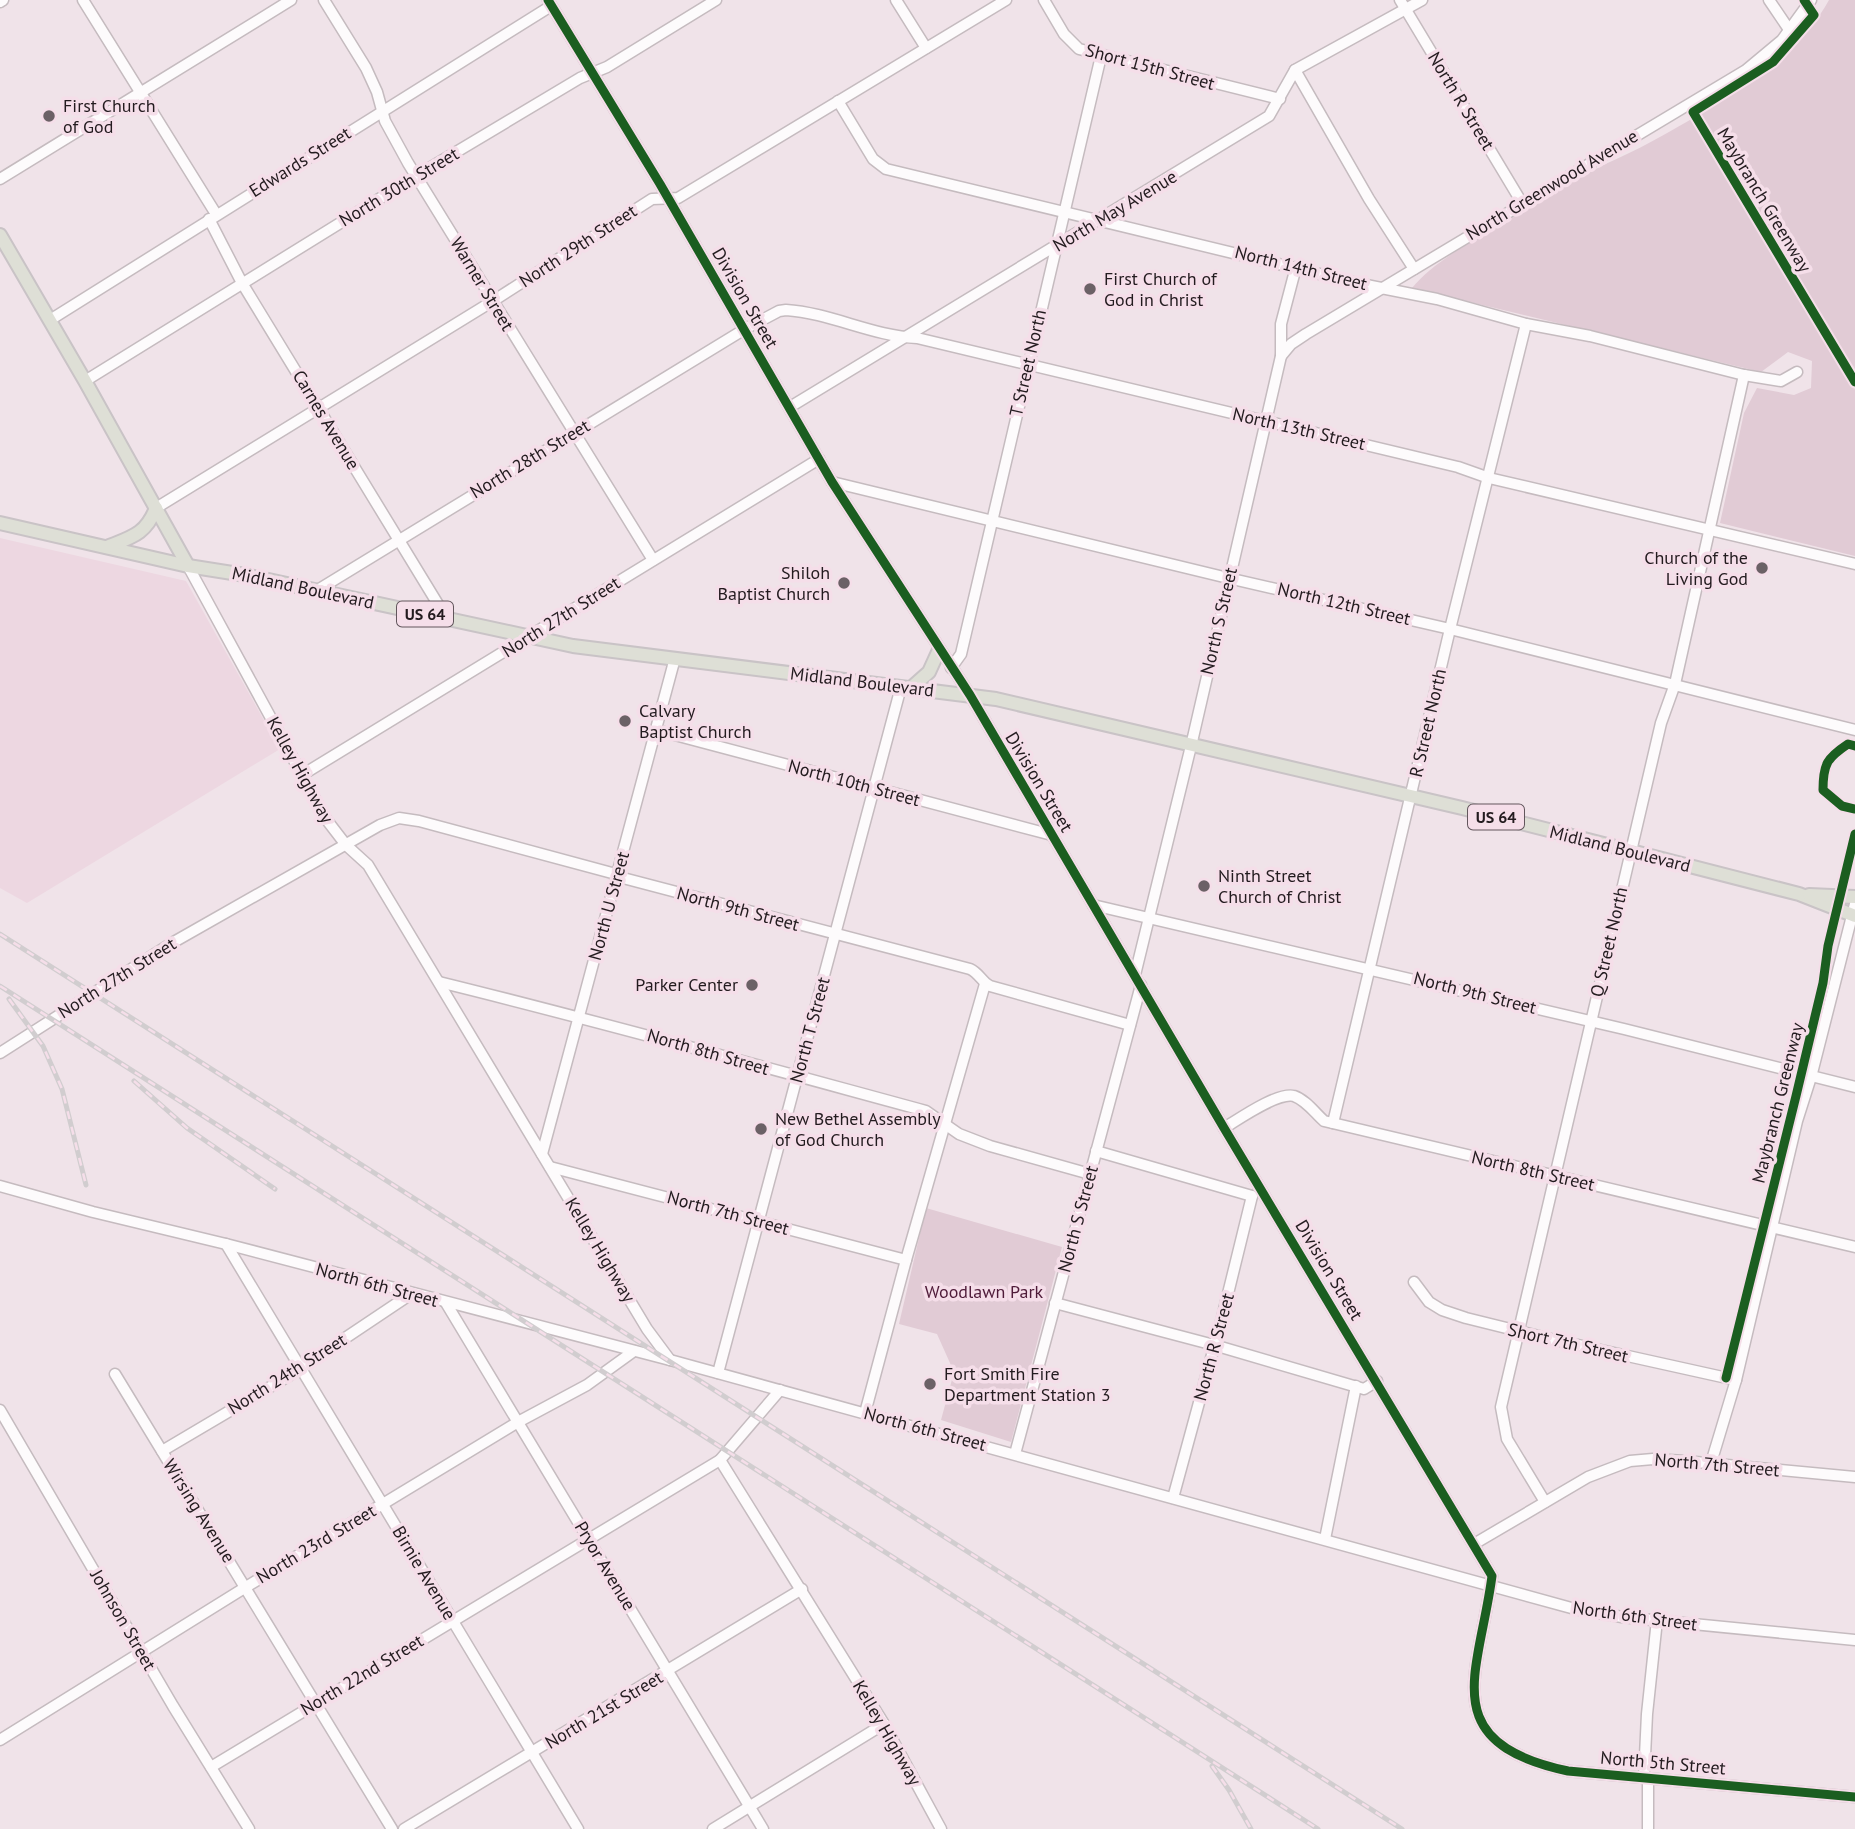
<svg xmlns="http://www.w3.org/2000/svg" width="1855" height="1829" font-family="'PT Sans',sans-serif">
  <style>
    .built { fill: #edd7e1 }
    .green { fill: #e1cbd5 }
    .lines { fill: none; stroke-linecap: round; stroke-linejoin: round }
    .minor-casing { stroke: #c5bbbf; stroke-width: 13 }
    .major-casing { stroke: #c9c3c6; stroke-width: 16 }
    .minor { stroke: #fdfbfc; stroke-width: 10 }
    .major { stroke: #dedfd6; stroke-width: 12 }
    .rail-casing { stroke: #d1cdcf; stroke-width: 5 }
    .rail { stroke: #f5dee9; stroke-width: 2.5; stroke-dasharray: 8; stroke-linecap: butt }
    .cycleway-casing { stroke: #f5dee9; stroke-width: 13 }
    .cycleway { stroke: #1b5e20; stroke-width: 9 }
    .poi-dot { fill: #6b6166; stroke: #f5dee9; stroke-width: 2.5 }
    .labels { text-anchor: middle; stroke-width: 7; stroke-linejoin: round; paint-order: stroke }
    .shield { fill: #f5dee9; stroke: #62565c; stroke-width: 2 }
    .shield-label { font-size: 16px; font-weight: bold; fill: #231b1f }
    .street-label { font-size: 18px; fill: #231b1f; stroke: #f5dee9 }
    .poi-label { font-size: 18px; fill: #231b1f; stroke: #f5dee9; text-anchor: start }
    .park-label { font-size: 18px; fill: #4e1a38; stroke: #f5dee9 }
  </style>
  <rect width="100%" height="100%" fill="#f0e3e9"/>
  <polygon class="built" points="0,538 186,581 280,749 27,903 0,888"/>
  <g class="green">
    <path d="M1829 0H1855V556L1720 523 1744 413 1757 388 1794 395 1811 388 1812 361 1788 352 1761 372 1412 288C1434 261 1476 239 1507 221 1534 206 1559 189 1585 175 1605 163 1627 155 1647 144 1706 112 1797 60 1829 0Z"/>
    <polygon points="926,1208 1062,1247 1011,1442 941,1420 954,1372 937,1334 899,1324"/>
  </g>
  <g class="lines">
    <g class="minor-casing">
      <g id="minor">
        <polyline points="83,0 216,214"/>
        <polyline points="324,0 366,68 377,92 385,121 408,163 653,560"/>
        <path d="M548 0 660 184 832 482 970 695 1224 1128 1492 1576C1479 1674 1434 1742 1568 1771L1855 1797"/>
        <polyline points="896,0 926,48"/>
        <polyline points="1044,0 1064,34 1079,49 1280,99"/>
        <polyline points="1400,0 1522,203"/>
        <polyline points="1769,0 1790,31"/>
        <polyline points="0,2 3,0"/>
        <polyline points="1295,70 1369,199 1414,269"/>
        <polyline points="838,101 873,159 886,169 1361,284 1437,299 1526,324 1590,336 1744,375 1781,381 1797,372"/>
        <polyline points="0,179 291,0"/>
        <polyline points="209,219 242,283 447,619"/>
        <polyline points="50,320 551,6"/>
        <polyline points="1281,356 1291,344 1306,334 1746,70 1782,40 1811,0"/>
        <polyline points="85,381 416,176 580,78 607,67 716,0"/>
        <polyline points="790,407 1269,116 1295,70 1422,0"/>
        <polyline points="832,482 1228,578 1450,629 1855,730"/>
        <polyline points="156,508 493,301 652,199 678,198 1006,0"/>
        <polyline points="188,566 326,819 346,845 368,865 647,1329 670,1360"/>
        <path d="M316 591 745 329 779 311 786 310C831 313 872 336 917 338L1458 467 1489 478 1855 564"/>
        <polyline points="951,668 961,654 1101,56"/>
        <polyline points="656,730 1052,835"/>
        <polyline points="302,775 819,459"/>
        <polyline points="1093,905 1624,1029 1855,1087"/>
        <polyline points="1135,975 1191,746 1281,356 1281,324 1296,267"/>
        <path d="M439 982C602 1022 764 1067 926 1111L959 1134 990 1146 1090 1174"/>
        <path d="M0 1053 172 943 380 825 399 818 419 821 612 873 623 878 970 969C979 973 982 982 990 986L1130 1025"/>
        <polyline points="1333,1123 1450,629 1526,324"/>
        <path d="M1224 1128C1239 1119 1277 1092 1294 1096 1306 1100 1315 1113 1324 1121L1855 1247"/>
        <polyline points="1096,1151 1252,1196"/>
        <polyline points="542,1154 675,658"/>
        <polyline points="550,1167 906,1260"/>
        <polyline points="0,1186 93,1212 226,1244 670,1360 1575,1609 1622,1617 1855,1640"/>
        <polyline points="226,1244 578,1829"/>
        <polyline points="1414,1282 1429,1302 1442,1310 1466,1318 1551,1339 1736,1380"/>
        <polyline points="446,1303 763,1829"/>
        <polyline points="1055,1303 1214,1345 1364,1389 1377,1381"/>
        <polyline points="718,1373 901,687"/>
        <polyline points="115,1374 392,1829"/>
        <polyline points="0,1410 173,1706 249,1829"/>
        <polyline points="865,1413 906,1260 985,984"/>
        <polyline points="162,1451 287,1377 411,1294"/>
        <polyline points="1015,1454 1141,985"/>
        <polyline points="720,1460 884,1724 941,1829"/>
        <polyline points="1711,1463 1736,1380 1797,1121 1811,1077 1855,904"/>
        <polyline points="1173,1498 1222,1318 1252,1196"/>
        <polyline points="1545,1502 1507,1439 1501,1407 1661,723 1675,684 1744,375"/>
        <polyline points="1325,1539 1356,1386"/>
        <polyline points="1474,1544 1588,1477 1630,1461 1653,1459 1685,1461 1855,1477"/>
        <polyline points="0,1740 246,1587 518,1422 587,1385 634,1351"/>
        <polyline points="211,1767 720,1460 780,1390"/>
        <polyline points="1644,1777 1647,1714 1657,1620"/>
        <polyline points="1648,1778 1648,1829"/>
        <polyline points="404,1829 802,1589"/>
        <polyline points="713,1829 884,1724"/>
      </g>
    </g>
    <g class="major-casing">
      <g id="major">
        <polyline points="0,235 85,381 188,566"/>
        <polyline points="0,523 188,566 245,575 573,646 996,699 1462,808 1631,851 1799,894 1855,916"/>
        <path d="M107 547C132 537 146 534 156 508"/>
        <polyline points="911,688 929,672 939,650"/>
        <polyline points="1809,895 1855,897"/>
      </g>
    </g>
    <use href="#minor" class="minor"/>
    <use href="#major" class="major"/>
    <g class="rail-casing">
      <g id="rail">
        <polyline points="0,934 1402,1829"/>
        <polyline points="0,986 1318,1829"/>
        <polyline points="9,999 43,1046 62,1089 86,1185"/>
        <polyline points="134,1081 187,1128 275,1189"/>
        <polyline points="1212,1766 1229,1790 1251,1829"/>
      </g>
    </g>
    <use href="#rail" class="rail"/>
    <g class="cycleway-casing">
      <g id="cycleway">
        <path d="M548 0 660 184 832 482 970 695 1224 1128 1492 1576C1479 1674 1434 1742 1568 1771L1855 1797"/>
        <polyline points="1804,0 1814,15 1773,62 1693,112 1855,382"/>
        <path d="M1855 746 1848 744C1827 758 1823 764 1823 790L1842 806 1855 809"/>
        <polyline points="1726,1378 1796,1096 1823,983 1828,946 1855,834"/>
      </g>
    </g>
    <use href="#cycleway" class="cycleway"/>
  </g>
  <g class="poi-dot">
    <circle cx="49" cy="116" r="7"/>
    <circle cx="1090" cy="289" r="7"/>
    <circle cx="1762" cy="568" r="7"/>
    <circle cx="844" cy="583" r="7"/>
    <circle cx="625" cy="721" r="7"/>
    <circle cx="1204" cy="886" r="7"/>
    <circle cx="752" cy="985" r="7"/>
    <circle cx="761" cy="1129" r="7"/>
    <circle cx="930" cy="1384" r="7"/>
  </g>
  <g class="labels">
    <g class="shield">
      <rect x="397" y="601.5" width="56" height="25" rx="5"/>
      <rect x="1468" y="804.5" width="56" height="25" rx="5"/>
    </g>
    <g class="shield-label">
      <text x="425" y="620">US 64</text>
      <text x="1496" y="823">US 64</text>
    </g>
    <g class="street-label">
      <text transform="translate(1150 67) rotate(15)" y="6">Short 15th Street</text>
      <text transform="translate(1461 101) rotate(59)" y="6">North R Street</text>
      <text transform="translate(300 162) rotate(-32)" y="6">Edwards Street</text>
      <text transform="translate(1552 185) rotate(-31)" y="6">North Greenwood Avenue</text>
      <text transform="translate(399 187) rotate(-31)" y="6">North 30th Street</text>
      <text transform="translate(1764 200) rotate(59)" y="6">Maybranch Greenway</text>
      <text transform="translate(1115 211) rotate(-31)" y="6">North May Avenue</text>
      <text transform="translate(578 246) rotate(-33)" y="6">North 29th Street</text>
      <text transform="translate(1301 268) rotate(14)" y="6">North 14th Street</text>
      <text transform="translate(482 284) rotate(59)" y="6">Warner Street</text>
      <text transform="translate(745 298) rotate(60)" y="6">Division Street</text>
      <text transform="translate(1028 363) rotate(-77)" y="6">T Street North</text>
      <text transform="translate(326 420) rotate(59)" y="6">Carnes Avenue</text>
      <text transform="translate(1299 429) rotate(13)" y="6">North 13th Street</text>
      <text transform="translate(530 459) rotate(-31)" y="6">North 28th Street</text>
      <text transform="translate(303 588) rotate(12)" y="6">Midland Boulevard</text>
      <text transform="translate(1344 604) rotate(13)" y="6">North 12th Street</text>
      <text transform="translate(561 617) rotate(-32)" y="6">North 27th Street</text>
      <text transform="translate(1219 621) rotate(-77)" y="6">North S Street</text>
      <text transform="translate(862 682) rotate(7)" y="6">Midland Boulevard</text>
      <text transform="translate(1428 723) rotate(-77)" y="6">R Street North</text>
      <text transform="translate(300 770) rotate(61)" y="6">Kelley Highway</text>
      <text transform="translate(1039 782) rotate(59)" y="6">Division Street</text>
      <text transform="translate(854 783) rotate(15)" y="6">North 10th Street</text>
      <text transform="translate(1620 849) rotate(14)" y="6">Midland Boulevard</text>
      <text transform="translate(609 906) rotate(-75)" y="6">North U Street</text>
      <text transform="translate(738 909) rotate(15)" y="6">North 9th Street</text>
      <text transform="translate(1609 942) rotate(-77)" y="6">Q Street North</text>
      <text transform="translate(117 978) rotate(-32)" y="6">North 27th Street</text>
      <text transform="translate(1475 993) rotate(14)" y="6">North 9th Street</text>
      <text transform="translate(810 1030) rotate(-75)" y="6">North T Street</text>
      <text transform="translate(708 1052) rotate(16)" y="6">North 8th Street</text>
      <text transform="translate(1778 1103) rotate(-76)" y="6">Maybranch Greenway</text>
      <text transform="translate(1533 1171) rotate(13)" y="6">North 8th Street</text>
      <text transform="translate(728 1213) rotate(15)" y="6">North 7th Street</text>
      <text transform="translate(1078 1219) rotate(-75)" y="6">North S Street</text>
      <text transform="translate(600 1250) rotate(59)" y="6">Kelley Highway</text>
      <text transform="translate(1329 1270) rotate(59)" y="6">Division Street</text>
      <text transform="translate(377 1285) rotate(15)" y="6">North 6th Street</text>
      <text transform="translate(1568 1343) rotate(13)" y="6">Short 7th Street</text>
      <text transform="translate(1214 1347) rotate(-75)" y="6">North R Street</text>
      <text transform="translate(287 1374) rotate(-32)" y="6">North 24th Street</text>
      <text transform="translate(925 1429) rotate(15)" y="6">North 6th Street</text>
      <text transform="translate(1717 1465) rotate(5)" y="6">North 7th Street</text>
      <text transform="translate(199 1511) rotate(58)" y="6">Wirsing Avenue</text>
      <text transform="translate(316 1544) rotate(-31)" y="6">North 23rd Street</text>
      <text transform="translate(605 1566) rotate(59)" y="6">Pryor Avenue</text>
      <text transform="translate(424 1573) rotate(59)" y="6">Birnie Avenue</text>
      <text transform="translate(1635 1616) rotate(8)" y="6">North 6th Street</text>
      <text transform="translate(123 1620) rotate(60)" y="6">Johnson Street</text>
      <text transform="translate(362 1675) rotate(-31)" y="6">North 22nd Street</text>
      <text transform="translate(604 1710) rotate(-31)" y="6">North 21st Street</text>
      <text transform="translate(887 1733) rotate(60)" y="6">Kelley Highway</text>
      <text transform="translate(1663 1763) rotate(5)" y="6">North 5th Street</text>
    </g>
    <g class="poi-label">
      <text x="63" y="112">First Church<tspan x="63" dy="21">of God</tspan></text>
      <text x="1104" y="285">First Church of<tspan x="1104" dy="21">God in Christ</tspan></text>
      <text x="1748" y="564" text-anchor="end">Church of the<tspan x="1748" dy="21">Living God</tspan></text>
      <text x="830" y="579" text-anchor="end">Shiloh<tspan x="830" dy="21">Baptist Church</tspan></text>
      <text x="639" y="717">Calvary<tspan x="639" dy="21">Baptist Church</tspan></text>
      <text x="1218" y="882">Ninth Street<tspan x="1218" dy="21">Church of Christ</tspan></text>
      <text x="738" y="991" text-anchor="end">Parker Center</text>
      <text x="775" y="1125">New Bethel Assembly<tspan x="775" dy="21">of God Church</tspan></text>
      <text x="944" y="1380">Fort Smith Fire<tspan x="944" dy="21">Department Station 3</tspan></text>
    </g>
    <g class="park-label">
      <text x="984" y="1298">Woodlawn Park</text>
    </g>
  </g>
</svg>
